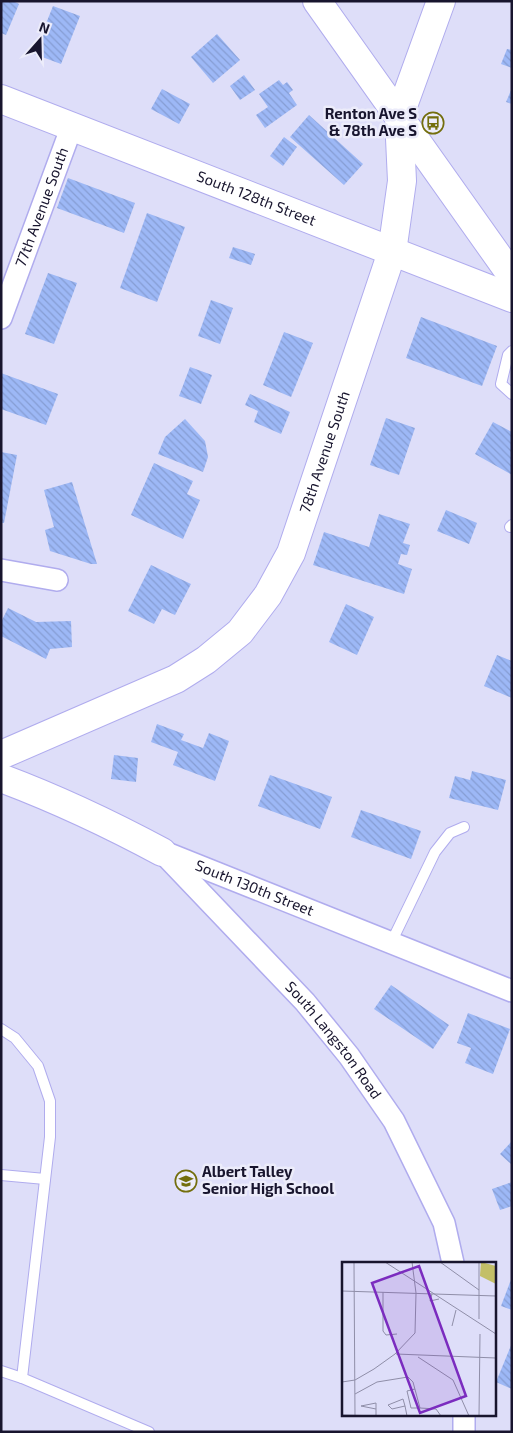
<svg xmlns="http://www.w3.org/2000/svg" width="513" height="1433" font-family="'Exo 2',sans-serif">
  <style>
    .building { fill: url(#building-back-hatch) }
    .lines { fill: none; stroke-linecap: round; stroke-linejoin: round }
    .lane-casing { stroke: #b0acee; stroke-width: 12 }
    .street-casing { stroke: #b0acee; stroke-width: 24 }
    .secondary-casing { stroke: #b0acee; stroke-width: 30 }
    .lane { stroke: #fff; stroke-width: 10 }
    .street { stroke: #fff; stroke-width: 21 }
    .secondary { stroke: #fff; stroke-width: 28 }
    .labels { text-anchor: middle; stroke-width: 5; stroke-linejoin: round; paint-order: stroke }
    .poi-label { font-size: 15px; font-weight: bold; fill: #18152e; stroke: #ececfa; text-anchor: end }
    .street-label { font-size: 15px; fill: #18152e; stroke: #ececfa }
    .inset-road { fill: none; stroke: #8f8ea8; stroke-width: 1 }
    .view { fill: #7b2cbf; fill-opacity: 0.15; stroke: #7b2cbf; stroke-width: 2.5 }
    .inset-edge { fill: none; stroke: #18152e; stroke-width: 2.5 }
  </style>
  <defs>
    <pattern id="building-back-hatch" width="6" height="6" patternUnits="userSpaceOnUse" patternTransform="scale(1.25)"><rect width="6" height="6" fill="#9db8f6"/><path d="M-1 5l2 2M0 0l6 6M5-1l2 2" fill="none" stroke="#869dd3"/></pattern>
  </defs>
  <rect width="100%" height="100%" fill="#dedef9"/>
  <g class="building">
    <polygon points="1,1 13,1 19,4 6,35 1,33"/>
    <polygon points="53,6 80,16 61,64 34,54"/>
    <polygon points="217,34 240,60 213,83 191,57"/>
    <polygon points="507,49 512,50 512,68 501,64"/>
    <polygon points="244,75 255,90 240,100 230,86"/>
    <polygon points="279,80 283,85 287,82 293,90 289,93 297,105 265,128 256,115 268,107 259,94"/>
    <polygon points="512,88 512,104 506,102"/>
    <polygon points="162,89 190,104 179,124 151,109"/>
    <polygon points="309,115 363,164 344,185 290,137"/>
    <polygon points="284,137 297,147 283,166 270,156"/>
    <polygon points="68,178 135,203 124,233 57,208"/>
    <polygon points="147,213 185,227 157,302 120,288"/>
    <polygon points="233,247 255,254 251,265 229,258"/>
    <polygon points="48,273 77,283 54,344 25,334"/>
    <polygon points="211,300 233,308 220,344 198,336"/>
    <polygon points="421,317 497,346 482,386 406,358"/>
    <polygon points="284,332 313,343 291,397 263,385"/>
    <polygon points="190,367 212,375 201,404 179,396"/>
    <polygon points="1,373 58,394 46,425 1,409"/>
    <polygon points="250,394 290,412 281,434 254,422 258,411 245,405"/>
    <polygon points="386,418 415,428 399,475 370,465"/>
    <polygon points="185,419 205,441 208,457 203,472 158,454 165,437"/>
    <polygon points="493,422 512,432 512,475 475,454"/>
    <polygon points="1,452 17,455 4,523 1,523"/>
    <polygon points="154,463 193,481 187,494 200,500 183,539 131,515"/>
    <polygon points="72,482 97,564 91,564 50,551 45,530 54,527 44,490"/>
    <polygon points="446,510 477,523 469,544 437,531"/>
    <polygon points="379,514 410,524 403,543 410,545 407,555 401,554 398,564 412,569 404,594 313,565 324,532 369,547"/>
    <polygon points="151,565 191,584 175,615 162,609 154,624 128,611"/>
    <polygon points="346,604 374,617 357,655 329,642"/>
    <polygon points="8,608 36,622 71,621 72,647 50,649 46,659 1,636 1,622"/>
    <polygon points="497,655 512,661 512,698 484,686"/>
    <polygon points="157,724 184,734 181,740 203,748 209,733 229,741 215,781 173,765 178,752 151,742"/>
    <polygon points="114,755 138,758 136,782 111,779"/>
    <polygon points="472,771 506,780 498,810 449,798 455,776 470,780"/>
    <polygon points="270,775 332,797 320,829 258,806"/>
    <polygon points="361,810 421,831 411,859 351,837"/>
    <polygon points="391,985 449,1025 433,1049 374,1009"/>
    <polygon points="468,1013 510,1029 493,1074 465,1063 471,1048 457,1043"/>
    <polygon points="512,1141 512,1165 500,1154"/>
    <polygon points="512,1182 512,1206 500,1210 492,1189"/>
    <polygon points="512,1277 512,1310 501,1306"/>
    <polygon points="512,1343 512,1389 496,1382"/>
  </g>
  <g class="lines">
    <g class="lane-casing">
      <g id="lane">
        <polyline points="512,351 508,355 501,384 512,394"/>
        <polyline points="510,527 512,525"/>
        <polyline points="391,943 435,852 450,833 464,827"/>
        <polyline points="1,1029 15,1038 38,1066 50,1101 50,1137 22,1378 149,1432"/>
        <polyline points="1,1175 45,1179"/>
        <polyline points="1,1371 22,1378"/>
      </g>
    </g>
    <g class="street-casing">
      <g id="street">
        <path id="s1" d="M1 318 72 126"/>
        <polyline points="1,570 57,580"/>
        <path id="s2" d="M162 852 305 1002 349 1056 394 1121 444 1223 453 1263"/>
        <path id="s3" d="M169 854 512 991"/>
        <polyline points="464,1414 464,1432"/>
      </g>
    </g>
    <g class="secondary-casing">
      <g id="secondary">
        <polyline points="317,1 512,276"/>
        <path id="s4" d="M1 99 512 298"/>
        <path id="s5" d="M1 755 176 679 206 660 240 632 268 595 291 553 392 252 402 181 399 117 441 1"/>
        <path d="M1 778C57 799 110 824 162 852"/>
      </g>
    </g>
    <use href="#lane" class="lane"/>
    <use href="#street" class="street"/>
    <use href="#secondary" class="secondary"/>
  </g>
  <defs>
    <g id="bus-ring" transform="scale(1.125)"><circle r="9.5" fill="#ececfa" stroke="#736e0d" stroke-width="1.5"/><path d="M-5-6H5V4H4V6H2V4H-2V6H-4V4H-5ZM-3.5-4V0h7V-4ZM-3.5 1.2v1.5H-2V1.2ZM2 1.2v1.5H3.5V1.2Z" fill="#736e0d"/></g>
    <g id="school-ring" transform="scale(1.125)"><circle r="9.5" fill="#ececfa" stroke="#736e0d" stroke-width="1.5"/><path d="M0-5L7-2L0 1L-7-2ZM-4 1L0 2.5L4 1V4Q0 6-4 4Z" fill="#736e0d"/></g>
  </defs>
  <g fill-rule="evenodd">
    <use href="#bus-ring" x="433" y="123"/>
    <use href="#school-ring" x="186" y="1181"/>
  </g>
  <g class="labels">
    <g class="poi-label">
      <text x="417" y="119">Renton Ave S<tspan x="417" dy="17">&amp; 78th Ave S</tspan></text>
      <text x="202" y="1177" text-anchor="start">Albert Talley<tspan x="202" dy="17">Senior High School</tspan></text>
    </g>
    <g class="street-label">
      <text dy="5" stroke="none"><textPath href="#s4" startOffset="274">South 128th Street</textPath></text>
      <text dy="5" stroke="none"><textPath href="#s1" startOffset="118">77th Avenue South</textPath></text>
      <text dy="5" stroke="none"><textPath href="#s5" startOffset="471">78th Avenue South</textPath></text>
      <text dy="5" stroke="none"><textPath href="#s3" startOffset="92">South 130th Street</textPath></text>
      <text dy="5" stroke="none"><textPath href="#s2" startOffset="255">South Langston Road</textPath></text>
    </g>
  </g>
  <g transform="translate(342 1262)">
    <rect width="154" height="154" fill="#dedef9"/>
    <path d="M139 0 154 4V22L138 14Z" fill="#c3bf67"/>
    <path class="inset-road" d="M12 0 13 154M43 0 154 72M98 0 137 28M0 29 154 34M41 30V69L44 73 55 72M90 32 88 39 97 37M137 57V0M110 64 114 48M54 92 154 96M76 95 111 118 127 154M0 120 13 118 32 107 53 92 73 71 74 31 70 0M73 127 65 129 69 146H78M13 132 35 120 66 115 71 120 78 146 94 147 99 154M63 144 50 147 46 143 61 137 63 144 65 154M0 153 42 154M34 153V141L19 144 34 147M137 154 138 72"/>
    <path class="view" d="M77 4 124 134 78 151 30 21Z"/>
    <rect width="154" height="154" class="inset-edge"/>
  </g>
  <rect width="513" height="1433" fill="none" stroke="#18152e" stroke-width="5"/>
  <g transform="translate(40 40) rotate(20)" stroke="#ececfa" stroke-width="4" paint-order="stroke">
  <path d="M0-4L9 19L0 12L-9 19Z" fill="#18152e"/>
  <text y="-8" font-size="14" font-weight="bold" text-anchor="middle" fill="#18152e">N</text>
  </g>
</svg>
